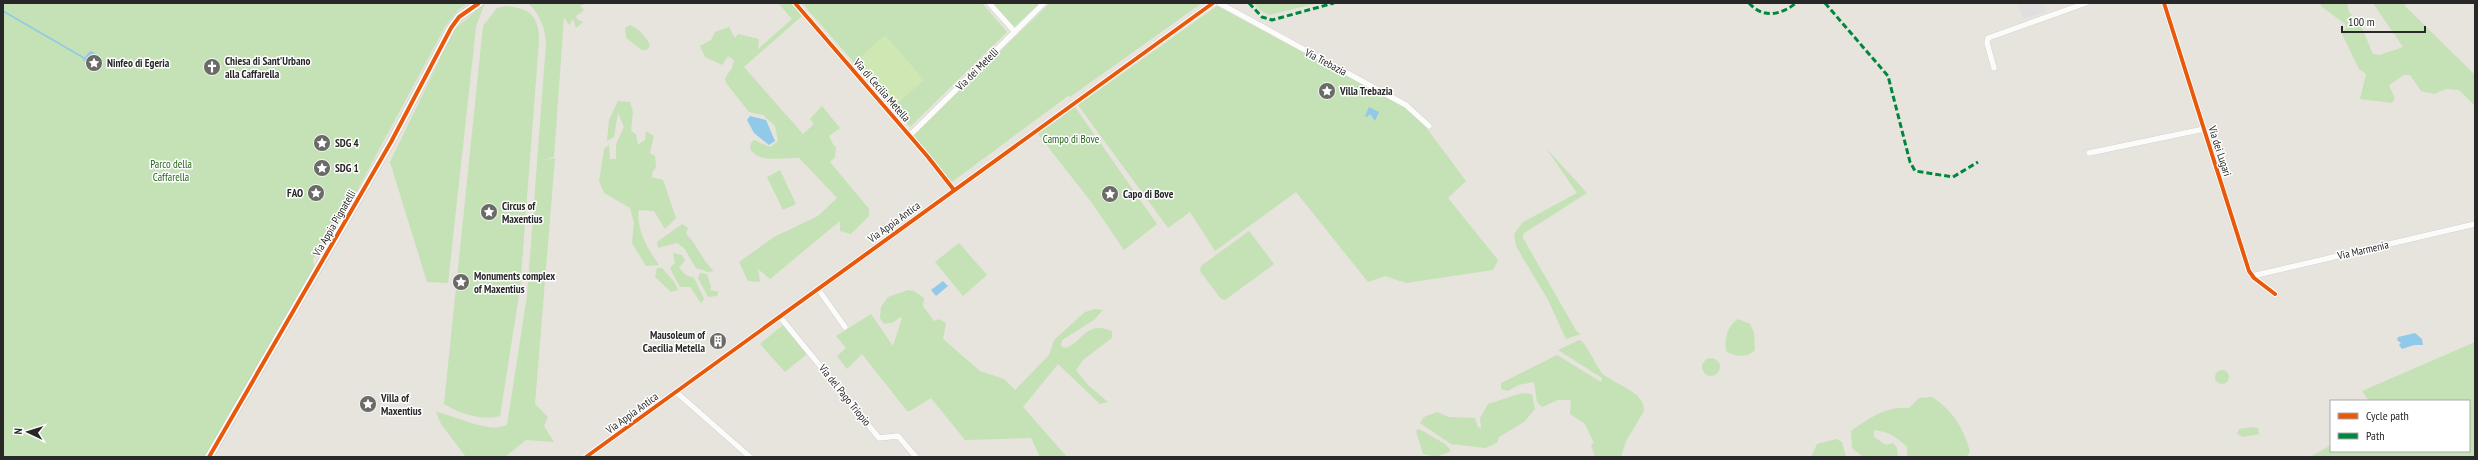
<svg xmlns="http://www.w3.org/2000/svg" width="2478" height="460" font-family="'PT Sans Narrow',sans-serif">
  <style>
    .industrial { fill: #e1dee0 }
    .green { fill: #c4e2b5 }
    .pitch { fill: #cfe7b3 }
    .water { fill: #91cae8 }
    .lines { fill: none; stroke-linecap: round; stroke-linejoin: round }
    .stream { stroke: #91cae8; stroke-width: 1.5 }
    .street-casing { stroke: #c4c3c3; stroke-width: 6 }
    .secondary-casing { stroke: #c4c3c3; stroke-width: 9 }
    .street { stroke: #fbfbfa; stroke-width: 5.5 }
    .secondary { stroke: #fbfbfa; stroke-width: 8 }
    .quiet { stroke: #00873e; stroke-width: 3; stroke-dasharray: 6 3; stroke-linecap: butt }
    .cycleway-casing { stroke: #fff; stroke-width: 6 }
    .cycleway { stroke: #e8590c; stroke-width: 4 }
    .labels { text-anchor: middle; stroke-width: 3; stroke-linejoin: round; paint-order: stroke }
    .poi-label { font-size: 11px; font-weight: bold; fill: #282828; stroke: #fff; text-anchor: start }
    .street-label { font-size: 11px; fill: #282828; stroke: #fff }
    .park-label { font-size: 11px; fill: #22631a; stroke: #fff }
  </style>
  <rect width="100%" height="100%" fill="#e6e4dd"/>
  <polygon class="industrial" points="2018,3 2043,3 2046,12 2023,19"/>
  <g class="green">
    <polygon points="3,3 468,3 458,10 446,25 345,213 313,259 314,266 205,457 3,457"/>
    <polygon points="485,3 476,27 448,283 427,282 390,162 454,30"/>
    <path d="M527 3H587L580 6 584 10 576 16 577 19 583 22 576 28 573 19 569 25 564 17 554 157 543 160 555 158 535 404 548 417 544 426 554 442 526 440 505 457H466L441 424 436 412C456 415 487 434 507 425L527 296 546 43C546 30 539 11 527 3Z"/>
    <path d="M778 3H792L803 15 744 67 803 134 814 124 810 119 822 106 840 128 829 136 834 146H836L835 157 830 162 869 209V216L851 234 840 231V221L770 279 758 269 760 282 748 281 739 262 774 237 818 216 837 198 799 158C783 157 760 164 750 149L751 143 754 140 770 147 778 141 775 126 763 115 749 112 726 83 725 78 732 68 734 60 728 56 722 65 705 57 700 46 711 40 715 32 729 27 735 38 738 34 759 39 758 49 792 19Z"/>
    <polygon points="802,3 982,3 1007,32 910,127"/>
    <polygon points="992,3 1040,3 1014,27"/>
    <polygon points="1050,3 1202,3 1070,97 1068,96 952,182 912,136"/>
    <polygon points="1253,3 1318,3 1269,15 1261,11"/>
    <polygon points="2320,3 2347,3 2349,12 2361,26 2373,54 2380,55 2403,47 2373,3 2406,3 2405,6 2475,75 2475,106 2459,90 2446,89 2434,94 2421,91 2410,75 2404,75 2389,85 2395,99 2392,103 2360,99 2366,74 2359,69 2342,34 2346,28 2345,24 2321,6"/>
    <path d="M506 6C530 8 539 16 539 41L520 289 500 416C481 421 459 413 444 404L483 26 497 8Z"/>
    <polygon points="1217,6 1405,107 1425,126 1466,181 1448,198 1498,260 1493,270 1406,283 1385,276 1368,282 1296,192 1215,251 1190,212 1168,228 1078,105"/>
    <path d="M630 25C638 28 647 37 650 46L647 50H642L626 38 625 28Z"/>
    <path d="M618 101 630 102 633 112 631 131 636 134 638 145 645 140 646 131 654 136 650 153 655 156 656 167 652 173V177L663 180 676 218 665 229 654 211 639 210C635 227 649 251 659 265L646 266 632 243 634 223 630 208 604 193 599 181 604 149 609 145 610 159H616V144L624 127 618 113 614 137 607 141 609 120Z"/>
    <polygon points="1075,107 1157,224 1124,250 1092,203 1038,134"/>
    <polygon points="1546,148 1587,193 1523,234 1523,238 1577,332 1581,334 1566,339 1548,300 1516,246 1514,234 1523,222 1577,193"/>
    <polygon points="780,170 796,204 783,210 767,177"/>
    <path d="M682 224 688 228 686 234C698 245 702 261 714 271L708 272 696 268 684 248 677 243 658 248 657 242Z"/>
    <polygon points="1249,231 1274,264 1225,300 1221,299 1200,271 1201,266"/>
    <polygon points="959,243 987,275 963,296 935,262"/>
    <polygon points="673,253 682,255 685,260 679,268 686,275 694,278 704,299 701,303 690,287 680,287 670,268 675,263"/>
    <polygon points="657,268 662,268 675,283 678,290 671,292 655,277"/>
    <polygon points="700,273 707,274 711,286 710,290 719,292 717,296 708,297 698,278"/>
    <path d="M908 290 914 291 924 298 923 306 934 321 939 319 946 323 943 339 980 371 1004 379 1015 390 1049 355 1054 340 1085 312 1095 309 1103 310 1094 320 1062 340 1061 346 1064 348C1081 346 1084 319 1112 331V338L1083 360 1076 370 1089 386 1108 402 1100 404 1058 364 1023 407 1067 457H1040L1031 438 965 440 931 398 910 411H907L862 354 847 369 837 356 846 348 836 336 871 314 893 346 902 318 900 317 894 322 884 324 880 318 881 307 888 297Z"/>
    <path d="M1738 319 1750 324 1754 333 1755 350C1748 358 1734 357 1726 351 1724 339 1727 326 1738 319Z"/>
    <polygon points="783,325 807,354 785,372 760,344"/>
    <path d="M1579 340C1586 341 1597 369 1604 375 1616 385 1645 392 1644 411L1626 441 1621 457H1595L1591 445 1594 443 1585 424 1570 414 1571 400H1558L1542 407 1537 402 1534 382 1518 385 1508 391 1501 389V383L1557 355 1601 382 1602 378 1558 350Z"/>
    <polygon points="2475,342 2475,457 2310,457 2331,445 2331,451 2469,451 2469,401 2369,401 2362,391"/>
    <circle cx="1711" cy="367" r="9"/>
    <circle cx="2222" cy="377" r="7"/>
    <polygon points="1522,393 1532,394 1535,409 1524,422 1499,437 1497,443 1485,448 1451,444 1420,423 1424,417 1437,412 1449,417 1475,418 1478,427 1481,429 1480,418 1488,404"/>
    <path d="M1932 397C1952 410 1964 428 1970 452L1966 457H1907V447C1897 437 1889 432 1874 430V437L1886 445 1893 443 1897 448 1898 457H1863L1852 448 1851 431C1870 418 1886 406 1909 408L1919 398Z"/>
    <polygon points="2253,427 2258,428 2259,434 2243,437 2237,434 2239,429"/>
    <polygon points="1419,429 1445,444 1451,451 1436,457 1423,454 1416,431"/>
    <polygon points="1836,439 1842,442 1846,457 1811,457 1817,444"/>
  </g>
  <polygon class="pitch" points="885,35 924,80 897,104 858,59"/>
  <g class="water">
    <polygon points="92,51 100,57 91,68 83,60 89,52"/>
    <polygon points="1369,107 1379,112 1375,121 1370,114 1367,117 1365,116"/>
    <polygon points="750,116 766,120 775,141 769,145 754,133 747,120"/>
    <polygon points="943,281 948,286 936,296 931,290"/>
    <polygon points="2415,333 2422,339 2423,345 2414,345 2402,349 2399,345 2401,343 2397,340 2398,337"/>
  </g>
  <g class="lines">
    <polyline class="stream" points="3,11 84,58"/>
    <g class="street-casing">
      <g id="street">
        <polyline points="795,3 928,157 954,190"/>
        <polyline points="989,3 1015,32"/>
        <polyline points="1219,3 1406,105 1429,126"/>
        <polyline points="2164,3 2249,271 2254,278 2275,294"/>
        <polyline points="1994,68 1987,43 1988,38 2086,3"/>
        <polyline points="909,136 1044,3"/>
        <polyline points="2089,153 2204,129"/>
        <polyline points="2252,276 2475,224"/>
        <polyline points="818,289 845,327"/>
        <polyline points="780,317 879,438 898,436 916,457"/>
        <polyline points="676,392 750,457"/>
        <polyline points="586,457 1213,3"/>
      </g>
    </g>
    <g class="secondary-casing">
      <polyline id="secondary" points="209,457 391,142 451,28 459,17 479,3"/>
    </g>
    <use href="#street" class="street"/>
    <use href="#secondary" class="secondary"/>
    <g class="quiet">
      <polyline points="1249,3 1262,17 1272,20 1334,3"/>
      <path d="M1749 3C1763 19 1781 15 1796 3"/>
      <polyline points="1825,3 1888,76 1910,162 1915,171 1953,177 1978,162"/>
    </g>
    <g class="cycleway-casing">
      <g id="cycleway">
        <polyline points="795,3 928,157 954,190"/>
        <polyline points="2164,3 2249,271 2254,278 2275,294"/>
        <polyline points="209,457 391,142 451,28 459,17 479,3"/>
        <polyline points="586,457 1213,3"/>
      </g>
    </g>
    <use href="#cycleway" class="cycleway"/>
  </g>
  <defs>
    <g id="sight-disc" transform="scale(0.9)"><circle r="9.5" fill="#6a6a67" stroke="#fff"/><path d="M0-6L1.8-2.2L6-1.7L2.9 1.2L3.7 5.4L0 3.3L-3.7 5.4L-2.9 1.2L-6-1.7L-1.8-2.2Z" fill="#fff"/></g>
    <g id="church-disc" transform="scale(0.9)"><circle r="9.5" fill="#6a6a67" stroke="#fff"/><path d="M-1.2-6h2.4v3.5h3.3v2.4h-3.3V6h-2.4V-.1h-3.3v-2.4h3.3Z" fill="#fff"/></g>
    <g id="building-disc" transform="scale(0.9)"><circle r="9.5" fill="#6a6a67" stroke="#fff"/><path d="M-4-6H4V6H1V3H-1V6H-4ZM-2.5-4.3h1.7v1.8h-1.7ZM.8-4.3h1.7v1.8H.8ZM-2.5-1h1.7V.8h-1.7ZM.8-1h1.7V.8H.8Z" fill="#fff"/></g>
  </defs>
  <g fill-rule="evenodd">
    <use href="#sight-disc" x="94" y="63"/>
    <use href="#church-disc" x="212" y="67"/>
    <use href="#sight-disc" x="1327" y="91"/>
    <use href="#sight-disc" x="322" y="143"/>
    <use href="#sight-disc" x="322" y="168"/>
    <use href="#sight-disc" x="316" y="193"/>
    <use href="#sight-disc" x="1110" y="194"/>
    <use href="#sight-disc" x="489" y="212"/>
    <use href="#sight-disc" x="461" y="282"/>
    <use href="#building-disc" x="718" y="341"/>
    <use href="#sight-disc" x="368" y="404"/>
  </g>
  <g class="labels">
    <g class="poi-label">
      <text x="225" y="65">Chiesa di Sant'Urbano<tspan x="225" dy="13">alla Caffarella</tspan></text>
      <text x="107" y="67">Ninfeo di Egeria</text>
      <text x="1340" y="95">Villa Trebazia</text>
      <text x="335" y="147">SDG 4</text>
      <text x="335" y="172">SDG 1</text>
      <text x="303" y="197" text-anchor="end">FAO</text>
      <text x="1123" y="198">Capo di Bove</text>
      <text x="502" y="210">Circus of<tspan x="502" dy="13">Maxentius</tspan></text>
      <text x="474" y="280">Monuments complex<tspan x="474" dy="13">of Maxentius</tspan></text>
      <text x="705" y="339" text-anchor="end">Mausoleum of<tspan x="705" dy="13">Caecilia Metella</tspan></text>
      <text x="381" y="402">Villa of<tspan x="381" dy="13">Maxentius</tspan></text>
    </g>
    <g class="street-label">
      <text transform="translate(1326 62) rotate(28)" y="4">Via Trebazia</text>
      <text transform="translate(977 69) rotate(-45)" y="4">Via dei Metelli</text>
      <text transform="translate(882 90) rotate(49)" y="4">Via di Cecilia Metella</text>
      <text transform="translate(2220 151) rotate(72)" y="4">Via dei Lugari</text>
      <text transform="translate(894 222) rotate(-36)" y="4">Via Appia Antica</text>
      <text transform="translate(334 223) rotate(-60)" y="4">Via Appia Pignatelli</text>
      <text transform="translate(2363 250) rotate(-13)" y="4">Via Marmenia</text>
      <text transform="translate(845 395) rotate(51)" y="4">Via del Pago Triopio</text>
      <text transform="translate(632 413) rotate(-36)" y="4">Via Appia Antica</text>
    </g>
    <g class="park-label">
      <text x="1071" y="143">Campo di Bove</text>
      <text x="171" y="168">Parco della<tspan x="171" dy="13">Caffarella</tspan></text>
    </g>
  </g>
  <rect width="2478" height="460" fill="none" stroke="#282828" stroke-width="8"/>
  <rect x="2330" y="400" width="140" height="52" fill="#ffffff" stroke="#a9a9a9"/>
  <rect x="2338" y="413" width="20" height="6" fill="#e8590c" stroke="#a9a9a9"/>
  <text x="2366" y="420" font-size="12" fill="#282828">Cycle path</text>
  <rect x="2338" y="433" width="20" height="6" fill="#00873e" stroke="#a9a9a9"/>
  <text x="2366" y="440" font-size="12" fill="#282828">Path</text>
  <g transform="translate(28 432) rotate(274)" stroke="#ffffff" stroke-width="3" paint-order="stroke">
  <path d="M0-3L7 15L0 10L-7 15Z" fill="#282828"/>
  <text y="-6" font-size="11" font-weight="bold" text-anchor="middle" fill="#282828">N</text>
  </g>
  <path d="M2342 26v6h83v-6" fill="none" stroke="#282828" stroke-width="2"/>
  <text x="2348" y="26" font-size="12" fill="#282828" stroke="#ffffff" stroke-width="3" paint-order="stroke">100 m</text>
</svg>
